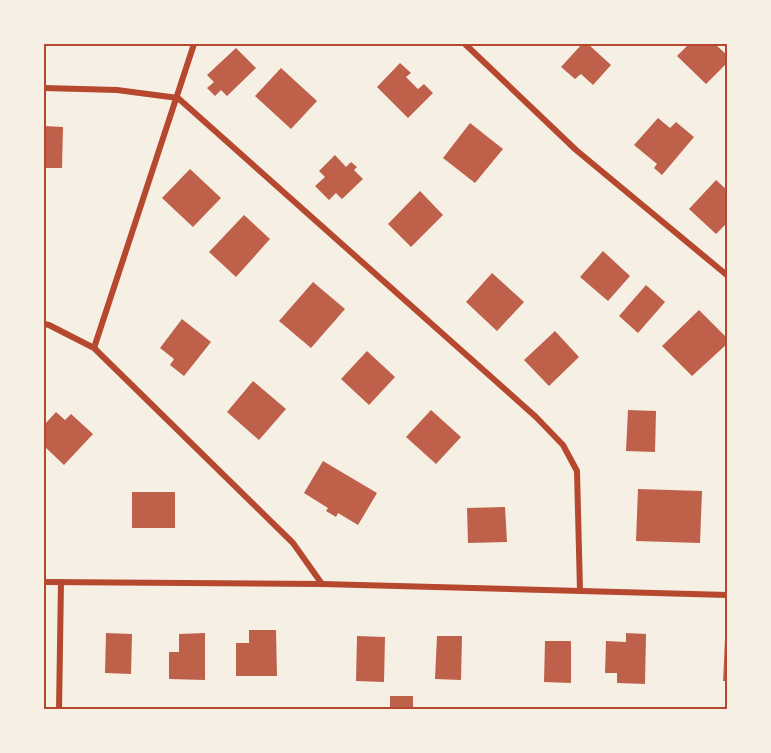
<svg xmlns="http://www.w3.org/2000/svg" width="771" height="753" font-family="'PT Sans Narrow',sans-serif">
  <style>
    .building { fill: #bf614a }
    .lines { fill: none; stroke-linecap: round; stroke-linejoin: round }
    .minor { stroke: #b5482f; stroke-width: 6 }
    .neatline { fill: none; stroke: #b5482f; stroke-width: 2 }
  </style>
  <rect width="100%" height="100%" fill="#f6efe4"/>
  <g class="building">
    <polygon points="582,44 588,44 611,65 593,85 581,74 575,79 561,67"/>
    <polygon points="689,44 715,44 728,56 728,62 706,84 677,56"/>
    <polygon points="236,48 256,68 227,96 221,90 215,96 207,88 214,82 207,75"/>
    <polygon points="400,63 411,73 406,77 418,89 424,84 433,93 408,118 377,87"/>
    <polygon points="281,68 317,101 291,129 255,96"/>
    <polygon points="658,118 670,128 676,122 694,137 662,175 654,168 657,164 634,145"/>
    <polygon points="470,123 503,149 475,183 443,158"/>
    <polygon points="44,126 63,127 62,168 44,168"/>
    <polygon points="335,155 346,167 351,162 357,167 354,170 363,179 342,199 336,193 329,200 315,186 325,177 319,171"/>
    <polygon points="190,169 221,198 193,227 162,198"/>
    <polygon points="716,180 728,191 728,222 716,234 689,209"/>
    <polygon points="420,191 443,215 411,247 388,224"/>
    <polygon points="244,215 270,239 236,277 209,252"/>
    <polygon points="603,251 630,276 608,301 580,277"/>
    <polygon points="492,273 524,302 497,331 466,302"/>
    <polygon points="313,282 345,309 311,348 279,321"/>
    <polygon points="646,285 665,302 638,333 619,316"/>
    <polygon points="699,310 728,339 728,343 692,376 662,346"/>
    <polygon points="182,319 211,342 184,376 170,365 174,359 160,348"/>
    <polygon points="555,331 579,357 549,386 524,360"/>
    <polygon points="367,351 395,377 369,405 341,379"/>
    <polygon points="253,381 286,409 259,440 227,412"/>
    <polygon points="431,410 461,437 436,464 406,437"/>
    <polygon points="628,410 656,411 655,452 626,451"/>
    <polygon points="56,412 65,420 71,414 93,434 64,465 44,446 44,425"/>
    <polygon points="323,461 377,493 358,525 338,513 336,517 326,511 328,508 304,493"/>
    <polygon points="638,489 702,491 700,543 636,541"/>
    <rect x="132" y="492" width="43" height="36"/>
    <polygon points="505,507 507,542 468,543 467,508"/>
    <polygon points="249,630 276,630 277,676 236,676 236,643 249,643"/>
    <polygon points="106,633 132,634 131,674 105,673"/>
    <polygon points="205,633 205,680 169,679 169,652 179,652 179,634"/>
    <polygon points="626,633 646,634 645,684 617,683 617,673 605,673 606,641 626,642"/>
    <polygon points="357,636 385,637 384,682 356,681"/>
    <polygon points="437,636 462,636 461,680 435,679"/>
    <polygon points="725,639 728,639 728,681 723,681"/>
    <polygon points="545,641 571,641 571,683 544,682"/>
    <rect x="390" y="696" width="23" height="14"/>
  </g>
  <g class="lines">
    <g class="minor">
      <polyline points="465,44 576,150 728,276"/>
      <polyline points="44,88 117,90 178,98 536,417 563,445 577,471 580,591"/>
      <polyline points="44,324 49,325 94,348 293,543 322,584"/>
      <polyline points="94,348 194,44"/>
      <polyline points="44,582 322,584 728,595"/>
      <polyline points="59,710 61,582"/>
    </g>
  </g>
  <rect width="771" height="753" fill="none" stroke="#f6efe4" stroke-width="90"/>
  <rect x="45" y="45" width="681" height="663" class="neatline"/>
</svg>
